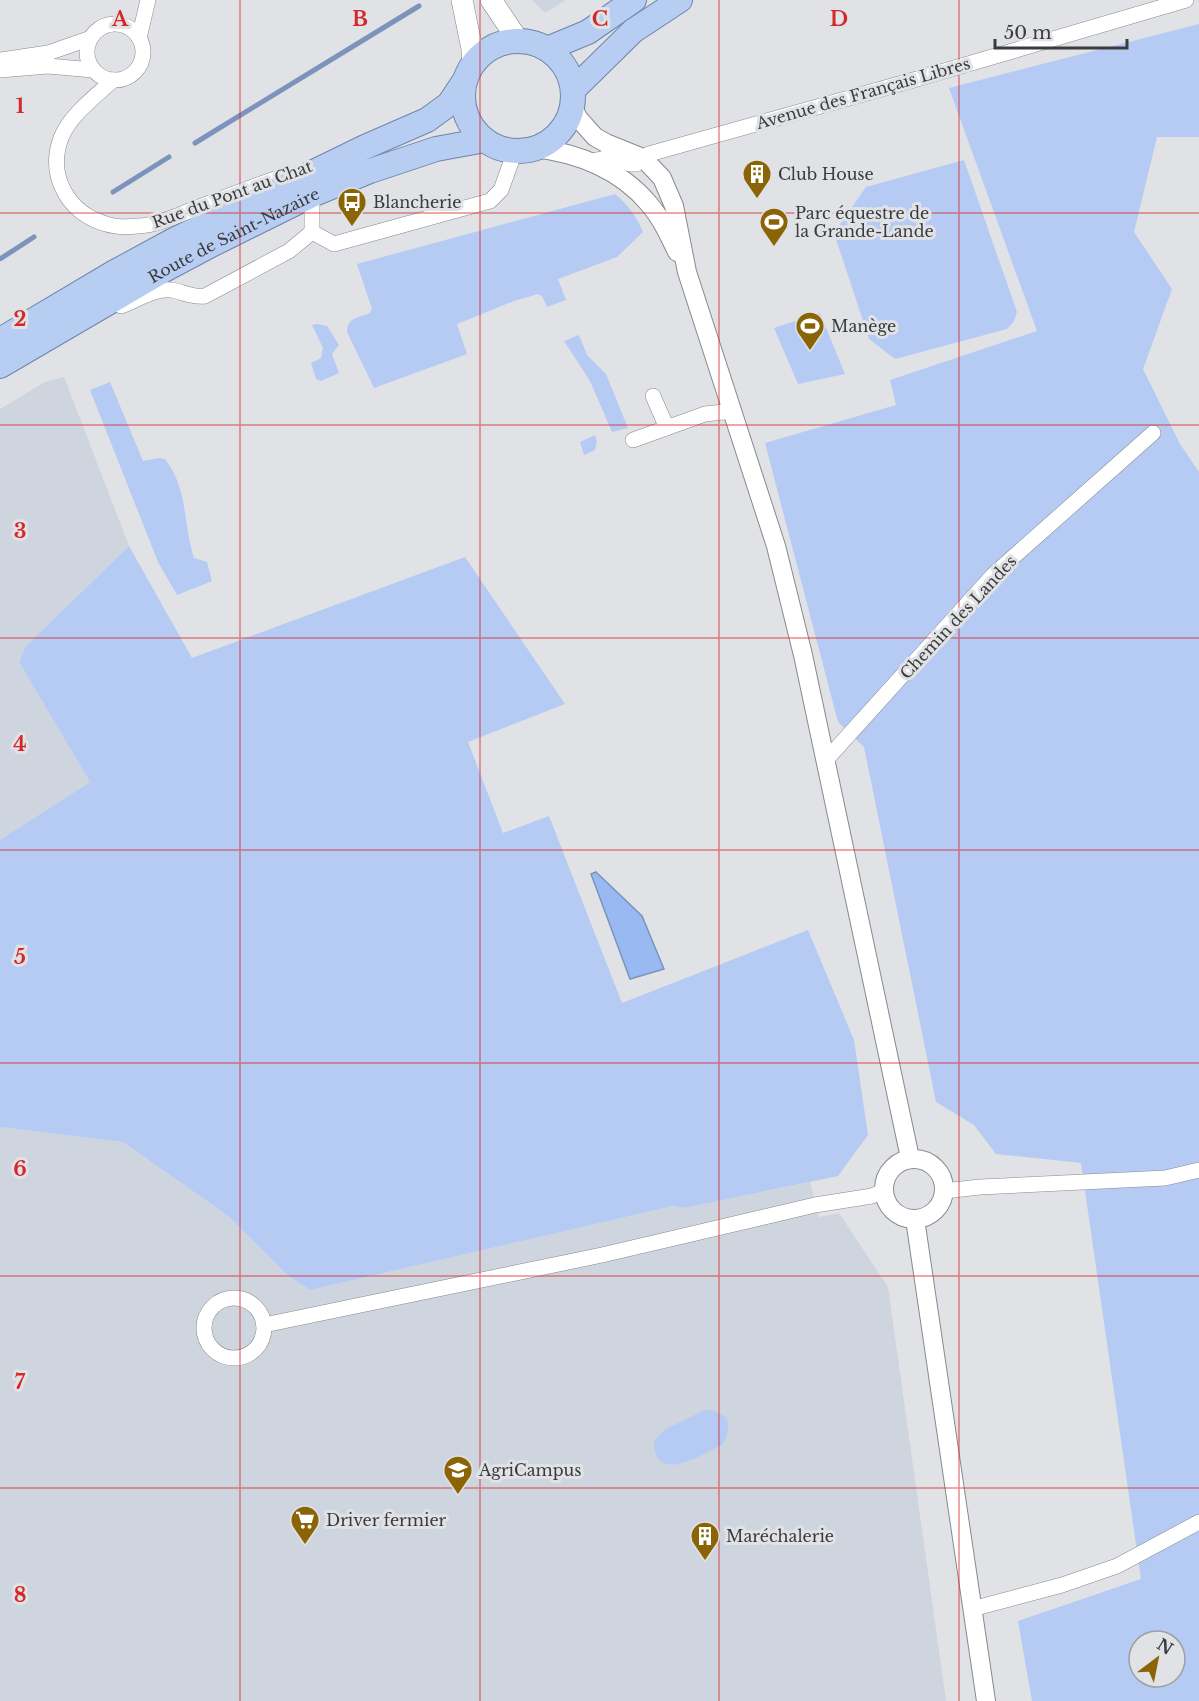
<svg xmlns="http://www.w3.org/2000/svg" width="1199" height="1701" font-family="'Libre Baskerville',serif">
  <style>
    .built { fill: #cfd5df }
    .green { fill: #b5cbf4; fill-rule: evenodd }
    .water { fill: #99b9f2; stroke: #7c93bb; stroke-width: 1.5 }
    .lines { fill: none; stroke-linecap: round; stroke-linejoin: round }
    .stream { stroke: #7c93bb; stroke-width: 5 }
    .minor-casing { stroke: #87898c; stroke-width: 16 }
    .tertiary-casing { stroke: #87898c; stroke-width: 20 }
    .secondary-casing { stroke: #87898c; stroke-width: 22 }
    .primary-casing { stroke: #6d84ac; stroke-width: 26 }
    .minor { stroke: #fff; stroke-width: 15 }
    .tertiary { stroke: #fff; stroke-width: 18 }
    .secondary { stroke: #fff; stroke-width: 21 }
    .primary { stroke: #b8cdf2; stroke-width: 24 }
    .grid { fill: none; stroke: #d62828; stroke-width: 1.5; stroke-opacity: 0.55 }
    .labels { text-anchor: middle; stroke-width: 6; stroke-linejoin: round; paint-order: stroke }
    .street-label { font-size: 16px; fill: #3a3b3c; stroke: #e0e2e5 }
    .poi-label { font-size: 16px; fill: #3a3b3c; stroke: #e0e2e5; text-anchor: start }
    .grid-label { font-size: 20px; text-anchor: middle; font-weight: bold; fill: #d62828; stroke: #e0e2e5; stroke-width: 6; stroke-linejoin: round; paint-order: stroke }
  </style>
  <rect width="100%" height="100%" fill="#e0e2e5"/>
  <g class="built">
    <polygon points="532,0 566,0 545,13"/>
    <polygon points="64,377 129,546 26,646 19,662 90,782 0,840 0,409 45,382"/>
    <polygon points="0,1127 123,1142 227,1215 287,1275 310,1290 673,1206 684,1208 810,1182 819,1217 839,1213 888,1287 946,1701 0,1701"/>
  </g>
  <g class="green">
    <path d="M1199 24V137H1157L1134 232 1172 289 1143 369 1180 444 1199 472V1701H1032L1018 1621 1141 1579 1081 1163 996 1154 974 1125 936 1102 864 747 838 722 765 443 896 405 890 380 1037 331 949 88ZM1139 1641H1175V1677H1139Z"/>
    <polygon points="964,160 1017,312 1014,321 1007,329 895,359 869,339 834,233 866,187"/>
    <path d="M615 194C629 206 635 214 643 232L617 257 558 279 566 300 547 307 542 296 538 294 514 301 457 324 467 354 374 388 347 332C347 317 359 318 370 313L372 309 357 264Z"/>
    <polygon points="820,313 845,374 798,384 774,328"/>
    <polygon points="317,324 327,326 339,345 332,354 339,373 321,381 316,379 311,363 321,358 323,348 312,325"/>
    <polygon points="579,335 587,355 606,374 628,428 612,432 590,381 564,341"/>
    <path d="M110 382 143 461 159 458 165 459C188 488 183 524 194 558L207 562 212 581 177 595 158 562 90 390Z"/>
    <polygon points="595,435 597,441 595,450 584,455 580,442"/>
    <polygon points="129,546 192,658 465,557 565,704 468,742 503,833 549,816 622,1003 808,930 854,1040 868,1135 838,1176 684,1208 673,1206 310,1290 287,1275 227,1215 123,1142 0,1127 0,840 90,782 19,662 26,646"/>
    <path d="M705 1410 715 1411 727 1418C729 1429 728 1435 722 1445 701 1454 656 1486 654 1442L664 1430Z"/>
  </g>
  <polygon class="water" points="596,872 642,916 664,969 630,979 591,874"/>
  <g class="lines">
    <g class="stream">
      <polyline points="195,143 419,6"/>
      <polyline points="113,192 169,157"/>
      <polyline points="0,259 34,237"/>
    </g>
    <g class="minor-casing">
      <g id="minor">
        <circle cx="115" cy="52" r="28"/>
        <polyline points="139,38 148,0"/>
        <polyline points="0,60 48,53 91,38"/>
        <polyline points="0,70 48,66 93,70"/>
        <path d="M113 80C96 96 70 115 61 138 47 176 68 213 106 224 115 227 129 227 138 226 159 225 180 214 199 207 228 196 257 185 286 175"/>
        <polyline points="590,162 605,158 630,164 636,164 649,154 917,79 1186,0"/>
        <polyline points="312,195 312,232"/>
        <polyline points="312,232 334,244 490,201 501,190 515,151"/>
        <path d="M121 306C137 300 155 288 172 290 183 292 193 298 205 296L289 251 312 232"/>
        <polyline points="653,396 667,428"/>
        <polyline points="633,440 705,414 733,411"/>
        <polyline points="826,760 993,575 1153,433"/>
        <polyline points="944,1191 980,1187 1165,1178 1199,1170"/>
        <circle cx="234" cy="1328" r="30"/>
        <polyline points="264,1325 602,1255 815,1205 872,1196 883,1191"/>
        <polyline points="972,1609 1062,1585 1117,1566 1199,1522"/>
      </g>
    </g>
    <g class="tertiary-casing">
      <g id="tertiary">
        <polyline points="572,107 579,119 595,137 606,143 643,158 662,178 674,206 687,272 776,546 803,655 910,1158"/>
        <path d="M535 148C578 153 621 170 649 204 661 218 669 235 677 252"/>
        <circle cx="914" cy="1189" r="30"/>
        <polyline points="915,1219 986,1701"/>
      </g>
    </g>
    <g class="secondary-casing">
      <g id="secondary">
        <polyline points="462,0 472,49 473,64"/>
        <polyline points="491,0 518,40"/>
      </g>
    </g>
    <g class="primary-casing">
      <g id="primary">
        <circle cx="518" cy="96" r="55"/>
        <polyline points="547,49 588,32 634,0"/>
        <polyline points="573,90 633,31 680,0"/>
        <polyline points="0,340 113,273 172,241 365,147 427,120 449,104 465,80"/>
        <path id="s1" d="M0 366 166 269 213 244 312 195 370 171 436 149 485 140"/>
      </g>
    </g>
    <use href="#minor" class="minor"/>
    <use href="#tertiary" class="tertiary"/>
    <use href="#secondary" class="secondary"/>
    <use href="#primary" class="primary"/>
  </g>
  <path class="grid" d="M240 0V1701M480 0V1701M719 0V1701M959 0V1701M0 213H1199M0 425H1199M0 638H1199M0 850H1199M0 1063H1199M0 1276H1199M0 1488H1199"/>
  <defs>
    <g id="building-pin" transform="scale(1.5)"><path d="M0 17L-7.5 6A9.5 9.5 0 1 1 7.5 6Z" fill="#8b6505" stroke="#e0e2e5"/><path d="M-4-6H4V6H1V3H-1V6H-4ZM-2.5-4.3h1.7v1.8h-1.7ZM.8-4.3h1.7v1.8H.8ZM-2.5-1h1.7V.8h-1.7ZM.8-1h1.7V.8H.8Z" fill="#fff"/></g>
    <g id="bus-pin" transform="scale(1.5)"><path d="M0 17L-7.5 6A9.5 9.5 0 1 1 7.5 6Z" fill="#8b6505" stroke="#e0e2e5"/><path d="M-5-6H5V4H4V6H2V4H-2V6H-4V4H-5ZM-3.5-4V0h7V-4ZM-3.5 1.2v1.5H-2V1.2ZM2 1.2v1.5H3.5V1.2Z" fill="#fff"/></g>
    <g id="stadium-pin" transform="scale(1.5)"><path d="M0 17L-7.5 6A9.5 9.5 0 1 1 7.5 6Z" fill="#8b6505" stroke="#e0e2e5"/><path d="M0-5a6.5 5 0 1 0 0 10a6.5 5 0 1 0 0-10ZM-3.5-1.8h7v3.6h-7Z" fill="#fff"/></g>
    <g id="school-pin" transform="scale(1.5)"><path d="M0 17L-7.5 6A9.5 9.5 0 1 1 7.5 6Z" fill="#8b6505" stroke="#e0e2e5"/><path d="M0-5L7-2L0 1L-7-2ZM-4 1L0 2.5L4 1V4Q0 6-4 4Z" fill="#fff"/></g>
    <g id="supermarket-pin" transform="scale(1.5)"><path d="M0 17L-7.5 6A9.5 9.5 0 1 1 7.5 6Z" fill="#8b6505" stroke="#e0e2e5"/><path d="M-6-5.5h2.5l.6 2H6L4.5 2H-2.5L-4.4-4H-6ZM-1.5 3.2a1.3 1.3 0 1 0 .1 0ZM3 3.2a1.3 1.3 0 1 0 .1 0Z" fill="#fff"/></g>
  </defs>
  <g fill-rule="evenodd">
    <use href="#building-pin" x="757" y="174"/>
    <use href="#bus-pin" x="352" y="202"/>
    <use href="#stadium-pin" x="774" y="222"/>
    <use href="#stadium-pin" x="810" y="326"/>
    <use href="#school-pin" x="458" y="1470"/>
    <use href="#supermarket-pin" x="305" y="1520"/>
    <use href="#building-pin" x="705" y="1536"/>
  </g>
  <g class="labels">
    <g class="street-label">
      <text transform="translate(863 93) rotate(-16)" y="6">Avenue des Français Libres</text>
      <text transform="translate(232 194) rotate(-20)" y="6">Rue du Pont au Chat</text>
      <text dy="6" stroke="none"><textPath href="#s1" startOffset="268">Route de Saint-Nazaire</textPath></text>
      <text transform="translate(958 617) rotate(-47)" y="6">Chemin des Landes</text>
    </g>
    <g class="poi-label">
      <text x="778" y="180">Club House</text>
      <text x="373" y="208">Blancherie</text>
      <text x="795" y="219">Parc équestre de<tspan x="795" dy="18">la Grande-Lande</tspan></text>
      <text x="831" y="332">Manège</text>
      <text x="479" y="1476">AgriCampus</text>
      <text x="326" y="1526">Driver fermier</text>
      <text x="726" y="1542">Maréchalerie</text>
    </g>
  </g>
  <g class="grid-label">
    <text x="120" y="26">A</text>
    <text x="360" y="26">B</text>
    <text x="600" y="26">C</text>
    <text x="839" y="26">D</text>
    <text x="20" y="113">1</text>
    <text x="20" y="326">2</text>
    <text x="20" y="538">3</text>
    <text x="20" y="751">4</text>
    <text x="20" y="964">5</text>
    <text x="20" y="1176">6</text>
    <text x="20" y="1389">7</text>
    <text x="20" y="1602">8</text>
  </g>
  <g transform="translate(1157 1659) rotate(32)"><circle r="28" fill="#e0e2e5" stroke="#9e9fa1" stroke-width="1.5"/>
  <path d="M0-4.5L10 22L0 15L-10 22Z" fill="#8b6505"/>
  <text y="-9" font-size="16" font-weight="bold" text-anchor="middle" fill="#3a3b3c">N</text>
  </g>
  <path d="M995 39v9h132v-9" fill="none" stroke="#3a3b3c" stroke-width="3"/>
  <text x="1004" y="39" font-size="18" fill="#3a3b3c" stroke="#e0e2e5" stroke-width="4.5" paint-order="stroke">50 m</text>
</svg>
